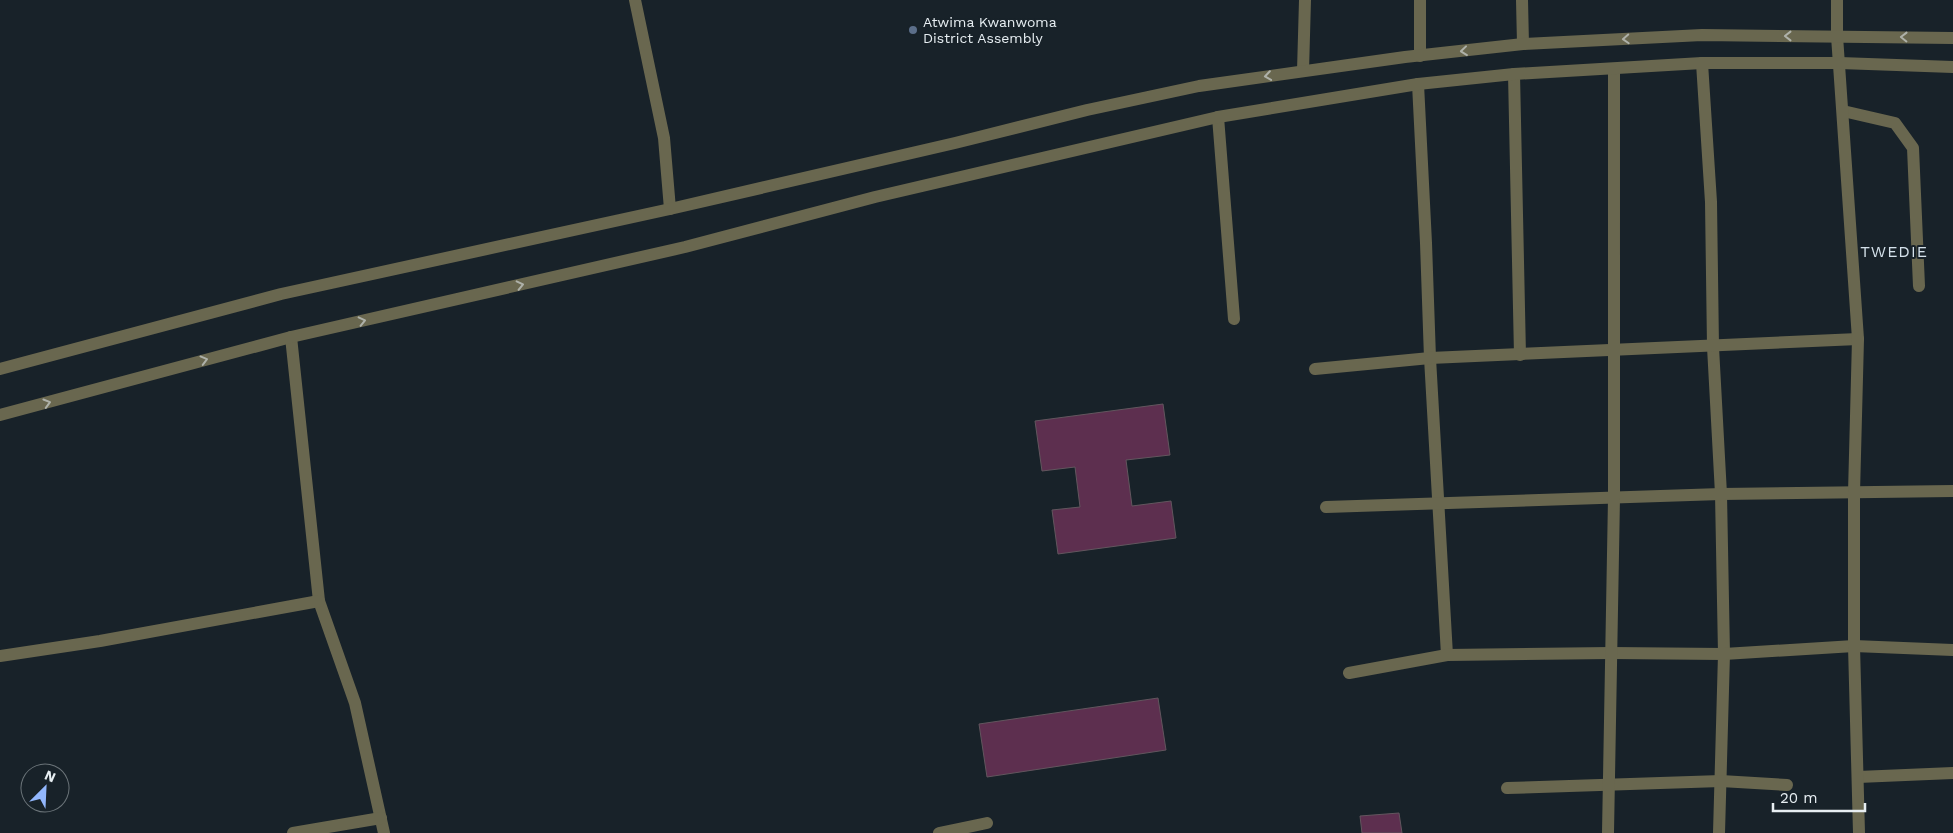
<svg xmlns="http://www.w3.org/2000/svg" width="1953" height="833" font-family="'Work Sans',sans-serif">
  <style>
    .building { fill: #5d2f4f; stroke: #62565e }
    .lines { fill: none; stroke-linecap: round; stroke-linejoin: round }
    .service { stroke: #69674f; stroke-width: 12 }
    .minor { stroke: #69674f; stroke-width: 12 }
    .tertiary { stroke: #69674f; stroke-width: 12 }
    .oneway { stroke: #aeb1a9 }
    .service-dot { fill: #5c6f8a; stroke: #182229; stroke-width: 2 }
    .labels { text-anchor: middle; stroke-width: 4; stroke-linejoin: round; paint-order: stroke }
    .poi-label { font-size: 14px; fill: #e7eef2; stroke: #182229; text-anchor: start }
    .quarter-label { font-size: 16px; letter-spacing: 1px; fill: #d5e2eb; stroke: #182229 }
  </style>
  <rect width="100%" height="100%" fill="#182229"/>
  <g class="building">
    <polygon points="1163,404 1170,455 1126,460 1132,506 1171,501 1176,538 1058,554 1052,510 1080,507 1075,467 1042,471 1035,421"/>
    <polygon points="1158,698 1166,750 987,777 979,724"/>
    <polygon points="1399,813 1402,833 1362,833 1360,816"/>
  </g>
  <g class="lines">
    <g class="service">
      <polyline points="1843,111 1895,123 1913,148 1919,286"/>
      <polyline points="939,833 987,823"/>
    </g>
    <g class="minor">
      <polyline points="635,0 664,138 670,209"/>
      <polyline points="1522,0 1523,44"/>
      <polyline points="1420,56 1420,0"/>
      <polyline points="1702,63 1711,202 1713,347 1721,494 1724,654 1719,833"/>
      <polyline points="1303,71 1305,0"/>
      <polyline points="1514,74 1520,355"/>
      <polyline points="1418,84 1426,243 1430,358 1447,655"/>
      <polyline points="1218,117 1234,319"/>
      <polyline points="291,337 319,601 355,703 384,833"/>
      <polyline points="1315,369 1430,358 1858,339"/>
      <polyline points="1326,507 1721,494 1953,491"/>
      <polyline points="0,656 100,641 319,601"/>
      <polyline points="1349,673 1447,655 1611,653 1724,654 1854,646 1953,650"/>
      <polyline points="1858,777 1953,773"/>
      <polyline points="1507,788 1721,781 1787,785"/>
      <polyline points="293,833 381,818"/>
      <polyline points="1608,833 1614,498 1614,69"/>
    </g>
    <g class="tertiary">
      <polyline points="1837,0 1837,36 1858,339 1854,493 1854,646 1859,833"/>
      <polyline points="0,369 281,294 670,209 955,143 1087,110 1199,86 1405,57 1523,44 1702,35 1953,38"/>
      <polyline points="0,415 291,337 685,247 875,197 1218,117 1418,84 1514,74 1702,63 1840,63 1953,67"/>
    </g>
  </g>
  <defs><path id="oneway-chevron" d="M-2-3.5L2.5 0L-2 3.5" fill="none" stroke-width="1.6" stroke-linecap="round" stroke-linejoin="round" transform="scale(1.25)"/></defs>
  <g class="oneway">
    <use href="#oneway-chevron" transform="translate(1788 36) rotate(-180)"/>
    <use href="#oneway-chevron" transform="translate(1904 37) rotate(-179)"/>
    <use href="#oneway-chevron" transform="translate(1626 39) rotate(177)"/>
    <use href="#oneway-chevron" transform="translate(1464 51) rotate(174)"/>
    <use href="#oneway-chevron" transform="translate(1268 76) rotate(172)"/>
    <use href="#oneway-chevron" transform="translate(520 285) rotate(-13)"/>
    <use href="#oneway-chevron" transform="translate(362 321) rotate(-13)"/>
    <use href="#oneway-chevron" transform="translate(204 360) rotate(-15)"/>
    <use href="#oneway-chevron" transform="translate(47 403) rotate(-16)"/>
  </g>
  <circle class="service-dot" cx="913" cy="30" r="5"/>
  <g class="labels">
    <g class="poi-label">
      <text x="923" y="27">Atwima Kwanwoma<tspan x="923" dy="16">District Assembly</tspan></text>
    </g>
    <g class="quarter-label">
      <text x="1894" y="257">TWEDIE</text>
    </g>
  </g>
  <g transform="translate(45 788) rotate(24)"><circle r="24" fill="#182229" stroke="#6b7479"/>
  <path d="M0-4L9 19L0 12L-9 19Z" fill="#92b7fd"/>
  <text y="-8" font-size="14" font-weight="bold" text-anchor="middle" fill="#e7eef2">N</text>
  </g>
  <path d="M1773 803v8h92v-8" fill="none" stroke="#e7eef2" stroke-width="2.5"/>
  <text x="1780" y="803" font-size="15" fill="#e7eef2" stroke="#182229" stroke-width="4" paint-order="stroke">20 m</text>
</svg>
